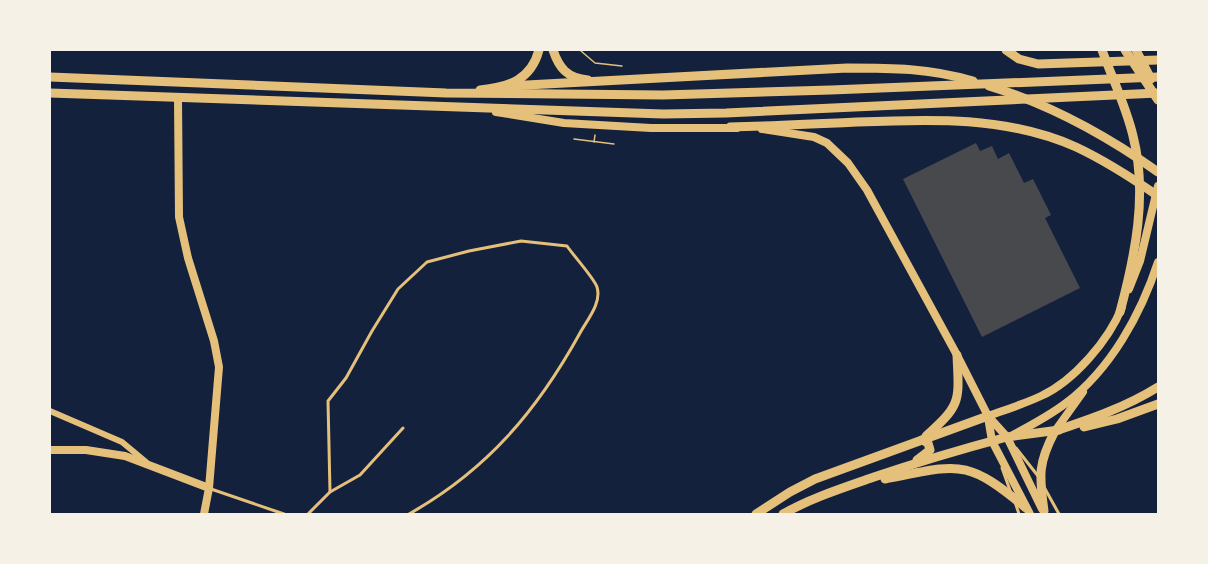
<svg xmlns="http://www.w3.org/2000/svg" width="1208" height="564" font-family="Lora,serif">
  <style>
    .building { fill: #48494c }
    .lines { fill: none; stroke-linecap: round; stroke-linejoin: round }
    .path { stroke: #e5c07b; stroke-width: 1.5 }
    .service { stroke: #e5c07b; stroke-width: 3 }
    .minor { stroke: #e5c07b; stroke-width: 6 }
    .tertiary { stroke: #e5c07b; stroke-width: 8 }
    .secondary { stroke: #e5c07b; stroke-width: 8 }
    .primary { stroke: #e5c07b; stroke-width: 9 }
    .trunk { stroke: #e5c07b; stroke-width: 9 }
  </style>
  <rect width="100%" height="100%" fill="#14213d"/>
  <polygon class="building" points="976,143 980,151 992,146 998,159 1009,153 1024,183 1033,179 1051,215 1045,218 1080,288 982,337 903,179"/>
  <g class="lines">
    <g class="path">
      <polyline points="581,51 595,63 622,66"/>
      <polyline points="574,139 614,144"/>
      <polyline points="594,142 595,135"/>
    </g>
    <g class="service">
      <polyline points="1016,448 1038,476"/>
      <polyline points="1002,468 1011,493"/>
      <polyline points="1044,487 1059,514"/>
      <polyline points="211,489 284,514"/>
      <path d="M330 492 328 401 346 378 372 331 398 289 427 262 469 251 521 241 567 246C573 255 594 278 597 287 602 303 587 320 580 333 537 411 487 470 409 514"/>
      <polyline points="1015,502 1019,514"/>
      <polyline points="308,514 330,492 360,475 403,428"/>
    </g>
    <polyline class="minor" points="50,411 122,442 146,462"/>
    <g class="tertiary">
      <polyline points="178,98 179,217 188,258 214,341 219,367 209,488 204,514"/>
      <polyline points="50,450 86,450 125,456 209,488"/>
    </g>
    <g class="secondary">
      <polyline points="496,112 564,123 651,128 737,128"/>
      <polyline points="762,129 814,137 827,143 848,163 867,190 957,355 988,416 1007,437 1042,509"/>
      <polyline points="1129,289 1140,261 1158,186"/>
      <path d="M988 416C1005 410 1024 404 1041 396 1074 381 1109 340 1122 307"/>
      <polyline points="988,417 992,441 1030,514"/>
      <polyline points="1055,431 1083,392"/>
      <path d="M1011 436C1030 426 1049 416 1066 403 1111 369 1141 314 1158 262"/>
    </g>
    <g class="primary">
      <path d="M553 50C559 68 567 78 588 80"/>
      <path d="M480 90C509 87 531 80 539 50"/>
      <path d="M926 436C962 404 959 401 957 355"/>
      <polyline points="917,460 930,450 928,443 922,440"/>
      <path d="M885 479C959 465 965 457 1026 508"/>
      <polyline points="756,514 790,492 815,479 988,416"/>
      <path d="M783 514C811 498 843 488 874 477 918 462 962 449 1007 437"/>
    </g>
    <g class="trunk">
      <polyline points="1006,50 1019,59 1038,64 1158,60"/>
      <path d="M1102 50C1112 78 1126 106 1133 136 1148 194 1135 256 1120 312"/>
      <polyline points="1125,50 1158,100"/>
      <polyline points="1136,50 1151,79"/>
      <polyline points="50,77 446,93 663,95 831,90 1158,77"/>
      <path d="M506 86 847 68C892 68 929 68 973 81"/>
      <path d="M989 86C1049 104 1107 136 1158 172"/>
      <polyline points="50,93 663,114 726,113 1158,93"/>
      <path d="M730 127C772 126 815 124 857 122 931 119 1007 116 1076 147 1106 161 1132 178 1158 196"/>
      <polyline points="1084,427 1117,419 1158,404"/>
      <polyline points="1007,437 1059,430"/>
      <path d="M1044 511C1039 475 1038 463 1055 431 1091 419 1126 407 1158 387"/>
    </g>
  </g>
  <rect width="1208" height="564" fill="none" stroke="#f6f1e7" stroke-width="102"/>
</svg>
